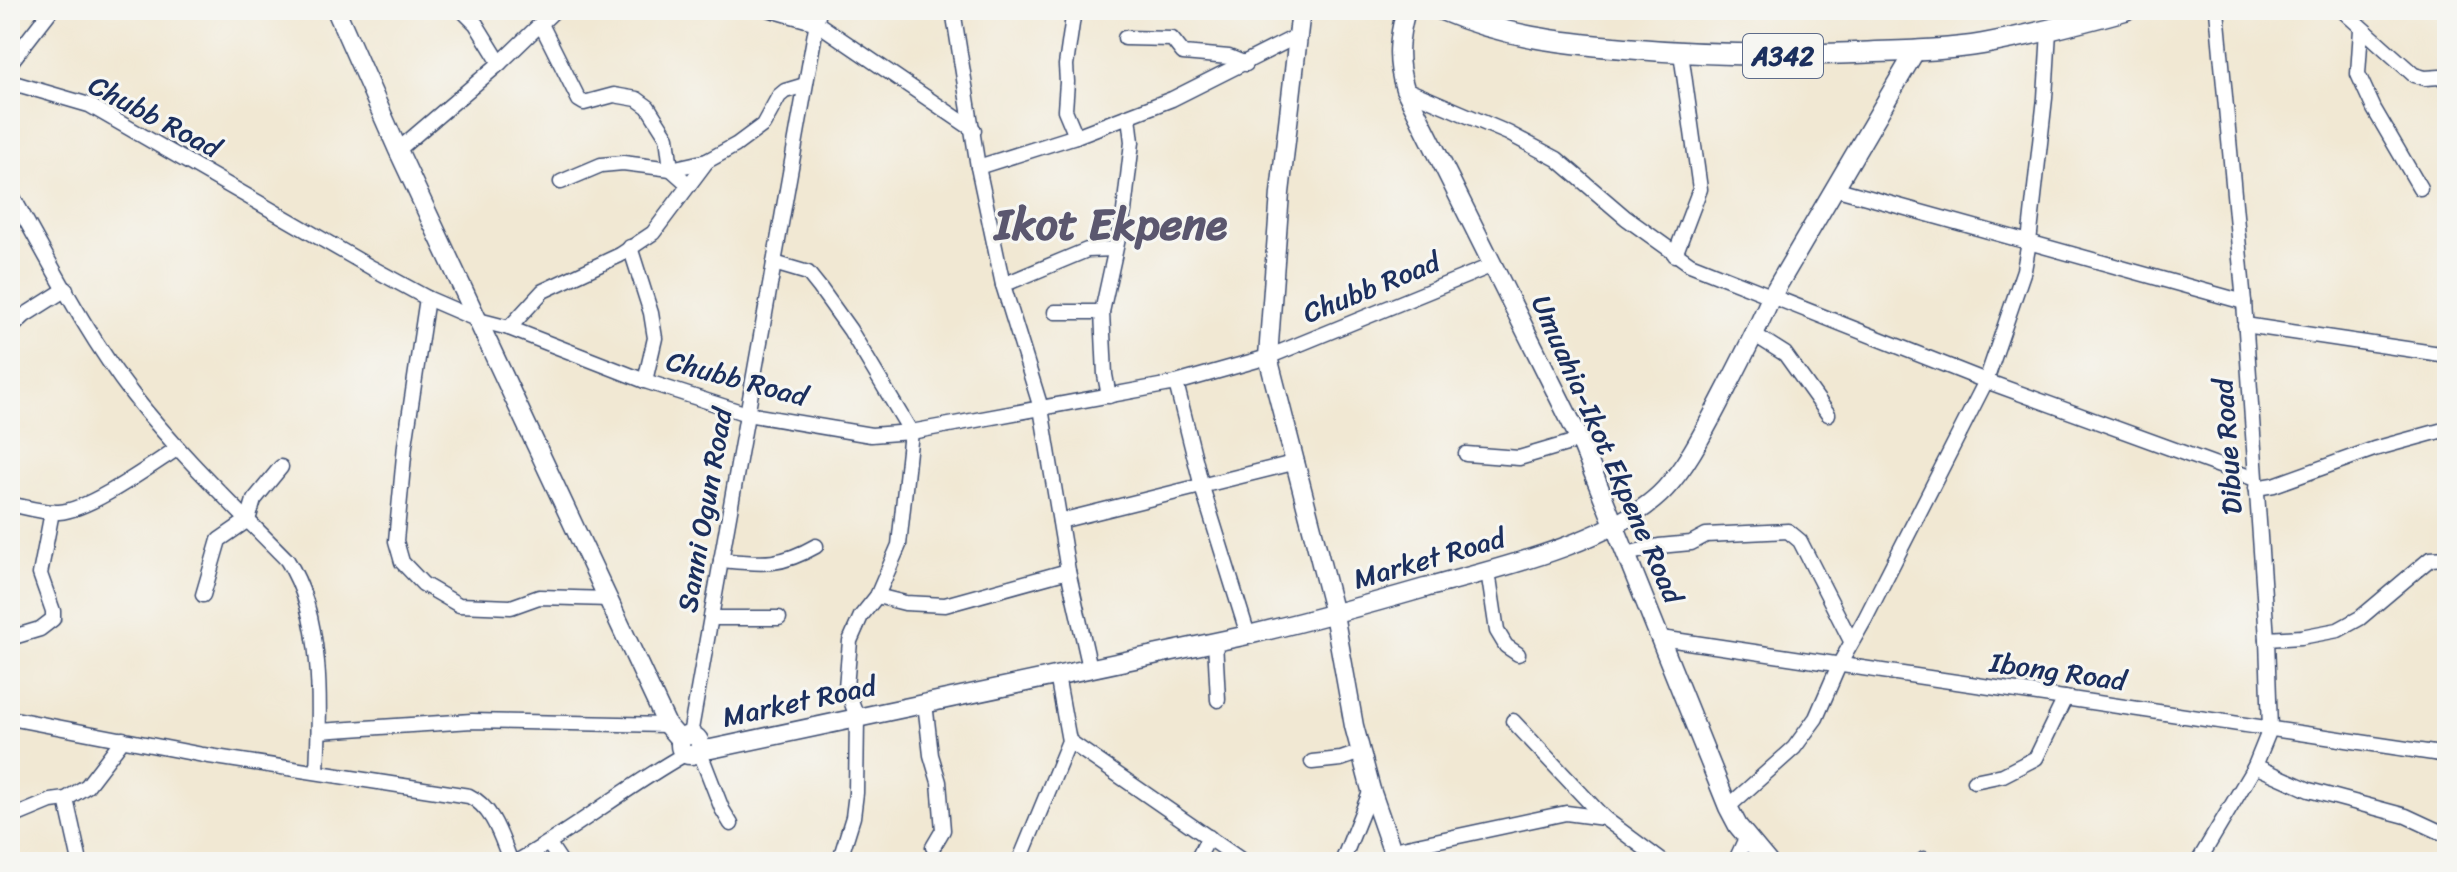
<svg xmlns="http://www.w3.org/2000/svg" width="2457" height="872" font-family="Sriracha,sans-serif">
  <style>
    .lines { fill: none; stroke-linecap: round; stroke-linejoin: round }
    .minor-casing { stroke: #3b4b70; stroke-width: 17 }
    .major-casing { stroke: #3b4b70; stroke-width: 21 }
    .highway-casing { stroke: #3b4b70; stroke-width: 23 }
    .minor { stroke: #fff; stroke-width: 14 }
    .major { stroke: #fff; stroke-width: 18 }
    .highway { stroke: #fff; stroke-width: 20 }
    .labels { text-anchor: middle; stroke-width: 6; stroke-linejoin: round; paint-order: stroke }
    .shield { fill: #f6f6f2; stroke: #5d6b8a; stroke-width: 2 }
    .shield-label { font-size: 26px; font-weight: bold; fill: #1b2f5e }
    .street-label { font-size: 28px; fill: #1b2f5e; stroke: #f6f6f2 }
    .town-label { font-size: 44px; font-weight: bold; fill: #5b576f; stroke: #f6f6f2 }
  </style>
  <rect width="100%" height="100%" fill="#f6f6f2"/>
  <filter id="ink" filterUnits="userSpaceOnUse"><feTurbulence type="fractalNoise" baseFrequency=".0125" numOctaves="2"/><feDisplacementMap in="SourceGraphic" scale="16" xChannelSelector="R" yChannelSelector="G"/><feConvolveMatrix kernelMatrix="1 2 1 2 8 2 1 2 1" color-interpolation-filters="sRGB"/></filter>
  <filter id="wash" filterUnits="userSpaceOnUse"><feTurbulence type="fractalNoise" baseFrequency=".006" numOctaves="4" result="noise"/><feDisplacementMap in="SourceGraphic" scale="32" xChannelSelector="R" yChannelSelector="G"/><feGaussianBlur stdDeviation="1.8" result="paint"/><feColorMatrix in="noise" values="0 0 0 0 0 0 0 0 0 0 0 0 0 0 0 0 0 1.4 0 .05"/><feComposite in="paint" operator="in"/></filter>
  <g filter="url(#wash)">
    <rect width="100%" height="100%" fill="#f1e8d3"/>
  </g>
  <g filter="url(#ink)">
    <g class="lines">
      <g class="minor-casing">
        <g id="minor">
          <polyline points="462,10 476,24 500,63"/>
          <polyline points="771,10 817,23 974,130"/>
          <polyline points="953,10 978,167 1003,285 1041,408 1068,571 1090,668"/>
          <polyline points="1074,10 1066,65 1067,82 1065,110 1076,136"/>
          <polyline points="2342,10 2414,75 2425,78 2440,77 2447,83"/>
          <polyline points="541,24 579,100 584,103 614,95 637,99 648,107 667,137 671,169 689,185"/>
          <polyline points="2361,29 2358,74 2374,109 2420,188"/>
          <polyline points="1125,38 1172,39 1183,53 1229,57 1246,64"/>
          <polyline points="10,63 51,10"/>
          <polyline points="10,82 89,105 372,268 427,298 478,320 509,328 645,381 747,414 871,435 911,432 1176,383 1268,357 1493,265"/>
          <polyline points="1405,89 1508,133 1557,159 1626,218 1690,264 1986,381 2255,479"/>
          <polyline points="398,150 500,63 555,10"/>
          <polyline points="978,167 1076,136 1172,99 1297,36"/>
          <polyline points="561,182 601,165 623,163 671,169 707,161 736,145 763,125 779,96 785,91 805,85"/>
          <polyline points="1834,188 2244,302"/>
          <path d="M10 192C49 260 85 333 133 395 179 454 235 507 287 560 324 617 320 705 317 771"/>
          <polyline points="630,247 651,313 655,338 645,381"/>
          <polyline points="1675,255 1700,189 1681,53"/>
          <polyline points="774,263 808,273 820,288 850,330 911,432 899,545 877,596 861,616 850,641 846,687 857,717 856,793 853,817 839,862"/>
          <polyline points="1003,285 1087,250 1115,249"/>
          <polyline points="427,298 405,445 396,541 402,562 423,584 459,605 511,607 539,597 609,599"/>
          <polyline points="1055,312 1102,312"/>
          <polyline points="2245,325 2447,355"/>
          <polyline points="509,328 543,291 620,255 653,233 707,161"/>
          <polyline points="10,329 25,315 66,289"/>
          <polyline points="1755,335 1785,354 1828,414"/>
          <polyline points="1176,383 1202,487 1248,635"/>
          <polyline points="1109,396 1105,375 1102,312 1124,211 1132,142 1129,116"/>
          <polyline points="1466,454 1519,458 1580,440"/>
          <polyline points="2256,488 2274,485 2374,449 2447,429"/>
          <path d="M10 504C25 507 43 513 59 512 90 510 150 466 178 448"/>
          <polyline points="1060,521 1297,462"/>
          <polyline points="1627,554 1659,546 1691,543 1706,535 1788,531 1800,541 1851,641"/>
          <path d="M721 560C762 564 779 567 816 546"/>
          <polyline points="1488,571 1497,631 1506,646 1518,654"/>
          <polyline points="203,595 219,540 248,520 254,500 281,467"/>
          <polyline points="877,596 905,603 945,605 1068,571"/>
          <polyline points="711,618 779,618"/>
          <polyline points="10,638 40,629 53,619 53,611 40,574 52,512"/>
          <polyline points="1661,638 2447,755"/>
          <polyline points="2267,639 2301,637 2338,630 2360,618 2430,559 2447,558"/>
          <polyline points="1215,641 1218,700"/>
          <polyline points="925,703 931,755 939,782 943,830 933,847"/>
          <path d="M10 718 203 755 469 796C494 808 501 838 511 862"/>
          <polyline points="1513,721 1604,818 1663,862"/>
          <polyline points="319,731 472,721 667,725"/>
          <polyline points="690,735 819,10"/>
          <polyline points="1069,741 1244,862"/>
          <polyline points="699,750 722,809 731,824"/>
          <polyline points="1312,762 1341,759 1361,752"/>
          <polyline points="2255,766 2309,790 2406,816 2447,835"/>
          <polyline points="1974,781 2003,775 2036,758 2065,698"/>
          <polyline points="66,799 80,862"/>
          <polyline points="1728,807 1794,748 1816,718 1839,665 1865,619 1986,381 2024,270 2029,242 2045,98 2049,31"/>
          <polyline points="10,818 51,801 66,799 87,786 123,739"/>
          <polyline points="549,844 561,862"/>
          <polyline points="1393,850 1566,813 1604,818"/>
          <path d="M516 862C574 830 626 787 685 754"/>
          <polyline points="1019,862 1069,741 1057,675"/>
          <polyline points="1196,862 1209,837"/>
          <polyline points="1342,862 1371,790"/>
          <polyline points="1735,862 1747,836"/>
          <polyline points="1923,862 1924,859"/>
          <polyline points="2198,862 2255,766 2270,729 2267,639 2244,302 2217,10"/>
        </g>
      </g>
      <g class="major-casing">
        <g id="major">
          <polyline points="336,10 398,150 667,725 681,741"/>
          <polyline points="1301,10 1280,193 1268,357 1334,614 1354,726 1371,790 1396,862"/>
          <path d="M1406 10C1398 38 1396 61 1405 89L1580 440 1728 807 1738 826 1768 862"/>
          <circle cx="690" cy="745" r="10"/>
          <path d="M699 750 711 749 1248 635C1308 621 1366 605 1425 588 1493 570 1617 541 1665 489 1687 465 1702 435 1717 407 1736 370 1755 335 1771 297L1916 50"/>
        </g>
      </g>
      <g class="highway-casing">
        <path id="highway" d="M1442 10C1503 36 1560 43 1625 48 1702 55 1778 56 1856 53 1898 51 1942 51 1983 44 2032 35 2078 23 2125 10"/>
      </g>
      <use href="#minor" class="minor"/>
      <use href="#major" class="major"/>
      <use href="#highway" class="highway"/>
    </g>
  </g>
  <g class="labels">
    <rect class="shield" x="1743" y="34" width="80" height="44" rx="6"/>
    <g class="shield-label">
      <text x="1783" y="65">A342</text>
    </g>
    <g class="street-label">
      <text transform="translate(155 116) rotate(28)" y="10">Chubb Road</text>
      <text transform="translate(1371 287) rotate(-22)" y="10">Chubb Road</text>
      <text transform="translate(737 378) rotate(15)" y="10">Chubb Road</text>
      <text transform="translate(2227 447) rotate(-94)" y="10">Dibue Road</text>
      <text transform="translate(1608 449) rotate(66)" y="10">Umuahia-Ikot Ekpene Road</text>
      <text transform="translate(704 510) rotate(-80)" y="10">Sanni Ogun Road</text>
      <text transform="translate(1429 558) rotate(-16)" y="10">Market Road</text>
      <text transform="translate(2058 671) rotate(8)" y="10">Ibong Road</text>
      <text transform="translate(799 701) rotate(-12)" y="10">Market Road</text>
    </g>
    <g class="town-label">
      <text x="1111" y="239">Ikot Ekpene</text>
    </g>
  </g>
  <rect width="2457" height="872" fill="none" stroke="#f6f6f2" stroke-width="40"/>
</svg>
